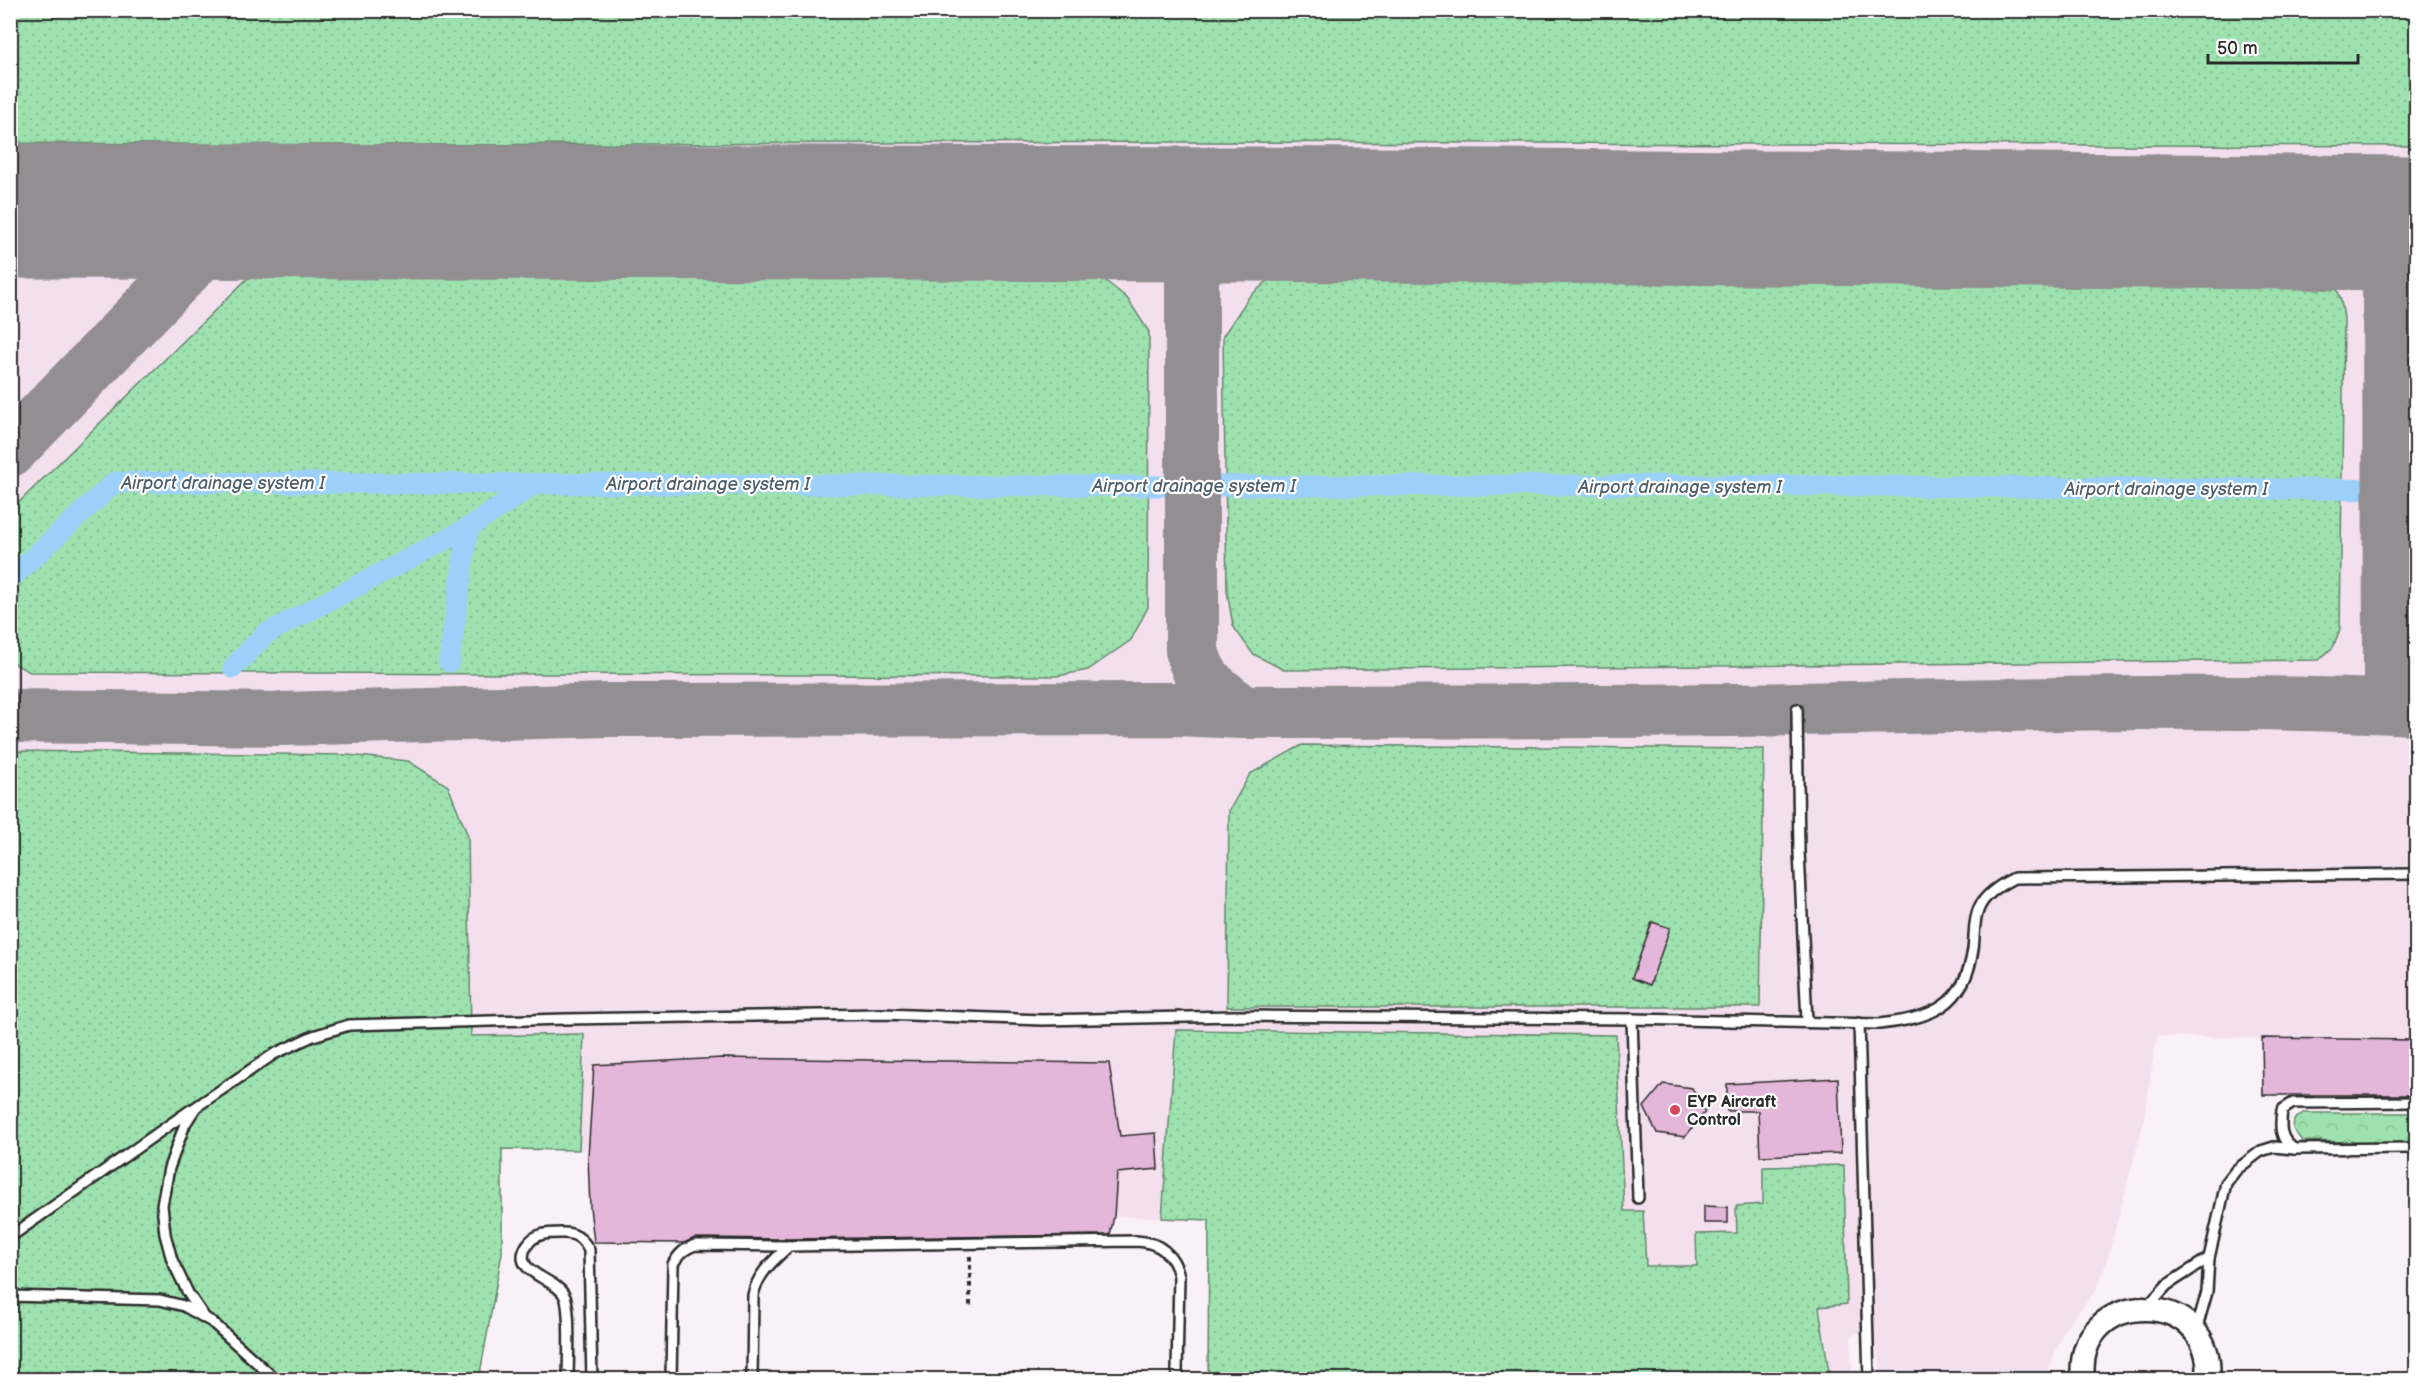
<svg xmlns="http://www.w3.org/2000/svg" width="2427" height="1390" font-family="'Balsamiq Sans',sans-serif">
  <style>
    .built { fill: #f3dfee }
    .grass { fill: url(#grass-dots); stroke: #64866c; stroke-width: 1.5 }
    .park { fill: url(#park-crowns); stroke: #64866c; stroke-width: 1.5 }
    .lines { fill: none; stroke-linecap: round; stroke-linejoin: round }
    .canal { stroke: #9bd0fa; stroke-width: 21 }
    .taxiway { stroke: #928e91; stroke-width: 54 }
    .runway { stroke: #928e91; stroke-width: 135 }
    .building { fill: #e4b6d9; stroke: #2b2b2b; stroke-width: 1.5 }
    .service-casing { stroke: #2b2b2b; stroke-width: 14 }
    .tertiary-casing { stroke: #2b2b2b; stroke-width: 27 }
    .path { stroke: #2b2b2b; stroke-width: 4; stroke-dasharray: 4.5 4.5; stroke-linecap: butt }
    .service { stroke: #fff; stroke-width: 9 }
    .tertiary { stroke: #fff; stroke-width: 22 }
    .poi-dot { fill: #d1495b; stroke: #fff; stroke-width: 2 }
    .labels { text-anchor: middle; stroke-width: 4.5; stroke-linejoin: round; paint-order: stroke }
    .poi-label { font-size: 16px; font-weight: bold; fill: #2b2b2b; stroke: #fff; text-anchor: start }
    .water-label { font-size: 18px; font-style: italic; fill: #4d5d69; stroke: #fff }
  </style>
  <defs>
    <pattern id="grass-dots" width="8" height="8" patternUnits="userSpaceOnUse" patternTransform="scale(1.5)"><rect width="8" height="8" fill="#9de2ae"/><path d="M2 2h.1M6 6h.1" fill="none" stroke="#87c296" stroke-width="1.8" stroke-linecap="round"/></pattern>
    <pattern id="park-crowns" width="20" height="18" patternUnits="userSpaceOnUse" patternTransform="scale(1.5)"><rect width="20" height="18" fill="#9de2ae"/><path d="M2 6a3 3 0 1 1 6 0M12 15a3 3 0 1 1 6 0" fill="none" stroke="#87c296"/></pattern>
  </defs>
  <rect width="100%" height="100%" fill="#faf0f7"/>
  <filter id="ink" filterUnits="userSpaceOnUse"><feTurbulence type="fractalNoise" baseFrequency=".0167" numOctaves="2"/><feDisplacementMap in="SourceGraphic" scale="12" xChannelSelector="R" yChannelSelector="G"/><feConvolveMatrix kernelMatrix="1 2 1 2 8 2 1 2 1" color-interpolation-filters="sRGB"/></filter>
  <g filter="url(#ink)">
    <polygon class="built" points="10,11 2416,11 2416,1095 2263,1095 2262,1038 2157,1036 2143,1124 2105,1267 2096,1290 2063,1331 2045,1379 1883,1379 1873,1331 1851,1335 1852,1379 1208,1379 1209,1219 1114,1216 1109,1238 805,1244 594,1242 590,1207 588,1150 503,1148 502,1253 479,1379 11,1379"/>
    <g class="grass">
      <polygon points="11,10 2416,11 2416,146 1194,142 367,145 11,143"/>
      <path d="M1305 264 1957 272 2312 267C2337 282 2340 289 2344 318L2340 629 2333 647 2319 660 1284 670 1253 654 1233 626 1227 591 1223 336 1249 297 1270 279Z"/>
      <polygon points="1048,268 1092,270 1127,298 1149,332 1148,607 1131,640 1088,670 1057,676 30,672 11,662 11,510 248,278 267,273 456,277"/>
      <polygon points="1302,745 1764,749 1760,1007 1227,1007 1229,811 1250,774"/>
      <polygon points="11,751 347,755 408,761 448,786 468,836 471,1036 584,1034 579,1150 502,1149 502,1253 479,1379 11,1380"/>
      <polygon points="1176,1030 1616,1035 1624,1211 1643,1211 1646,1266 1697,1266 1696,1234 1737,1233 1736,1206 1763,1204 1763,1167 1844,1165 1847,1304 1819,1307 1830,1379 1208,1379 1209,1220 1162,1218"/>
    </g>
    <polygon class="park" points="2303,1113 2416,1113 2416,1143 2395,1145 2374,1142 2368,1146 2357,1145 2352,1142 2302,1141 2293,1129 2294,1120"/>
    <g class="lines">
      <g class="canal">
        <polyline points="10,579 115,482 1104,486 1735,485 2416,490"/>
        <polyline points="449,662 468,528 537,483"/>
        <polyline points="233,668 265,634 468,528"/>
      </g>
      <g class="taxiway">
        <path d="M1138 214C1169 228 1178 239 1192 271"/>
        <path d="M2329 222C2360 229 2376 244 2389 272L2390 679 2414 708"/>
        <polyline points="10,450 218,236 226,228 255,212"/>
        <path d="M1243 712C1218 692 1199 684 1192 650V271C1200 242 1219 228 1245 214"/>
        <path d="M10 716 282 719 609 710 1177 709 1243 712C1427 711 1612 712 1797 709 2004 706 2210 697 2416 708"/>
      </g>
      <polyline class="runway" points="10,211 1245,214 2416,223"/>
    </g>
    <g class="building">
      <polygon points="1652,922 1670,928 1650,985 1632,978"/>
      <polygon points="2262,1038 2416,1040 2416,1095 2263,1095"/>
      <polygon points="722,1058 1109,1063 1120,1136 1156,1133 1158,1169 1117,1173 1114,1216 1110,1235 789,1239 695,1238 684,1243 594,1242 590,1207 588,1157 594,1065"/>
      <polygon points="1838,1078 1841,1153 1760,1156 1758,1111 1727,1111 1727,1084"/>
      <polygon points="1663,1084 1692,1088 1705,1112 1685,1137 1657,1133 1644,1107"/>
      <polygon points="1704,1206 1728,1207 1728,1223 1704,1223"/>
    </g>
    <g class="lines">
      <g class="service-casing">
        <g id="service">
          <polyline points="1797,709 1799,852 1807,1022"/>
          <polyline points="1632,1019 1638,1198"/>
          <polyline points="1859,1023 1869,1380"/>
          <path d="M2294 1149C2279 1139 2280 1126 2282 1110L2293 1103 2416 1102"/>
          <polyline points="10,1237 192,1109"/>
          <polyline points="10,1296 160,1300 184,1306 212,1322 276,1380"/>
          <polyline points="2146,1308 2167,1285 2209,1258"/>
          <path d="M205 1318 188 1293 172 1260 165 1234 162 1205 169 1168 185 1124 196 1107 274 1054 313 1036 349 1025 566 1019 883 1014 1042 1020 1235 1016 1632 1019 1879 1024C1931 1018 1965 1007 1973 949 1975 935 1973 921 1979 908 1985 894 2002 884 2014 878L2416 874"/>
          <polyline points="2196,1331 2207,1292 2209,1258 2226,1183 2236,1170 2261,1151 2274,1147 2294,1149 2416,1148"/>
          <path d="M568 1380C568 1361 571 1311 565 1297 557 1277 509 1274 527 1245 536 1232 549 1233 564 1233 576 1233 583 1239 589 1250L592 1380"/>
          <path d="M671 1380 673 1264C679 1254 684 1249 695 1245L789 1246 1136 1241C1159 1242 1174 1254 1179 1276L1177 1371 1180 1380"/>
          <path d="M752 1380 753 1295C758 1273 773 1261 789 1246"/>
        </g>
      </g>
      <g class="tertiary-casing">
        <path id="tertiary" d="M2083 1380C2073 1284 2218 1287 2208 1380"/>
      </g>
      <polyline class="path" points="970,1256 970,1306"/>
      <use href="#service" class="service"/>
      <use href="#tertiary" class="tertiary"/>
    </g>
  </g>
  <circle class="poi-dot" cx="1675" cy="1110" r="6"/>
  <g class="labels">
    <g class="poi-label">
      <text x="1687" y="1107">EYP Aircraft<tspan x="1687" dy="18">Control</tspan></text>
    </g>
    <g class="water-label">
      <text x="223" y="489">Airport drainage system I</text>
      <text x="708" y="490">Airport drainage system I</text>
      <text x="1194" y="492">Airport drainage system I</text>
      <text x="1680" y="493">Airport drainage system I</text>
      <text x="2166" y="495">Airport drainage system I</text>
    </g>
  </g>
  <rect width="2427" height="1390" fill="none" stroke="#fff" stroke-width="36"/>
  <rect x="18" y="18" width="2391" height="1354" fill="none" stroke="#2b2b2b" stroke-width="2" filter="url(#ink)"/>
  <path d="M2208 54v9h150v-9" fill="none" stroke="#2b2b2b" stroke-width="3"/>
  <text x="2217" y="54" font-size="18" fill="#2b2b2b" stroke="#ffffff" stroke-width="4.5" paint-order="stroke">50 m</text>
</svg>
